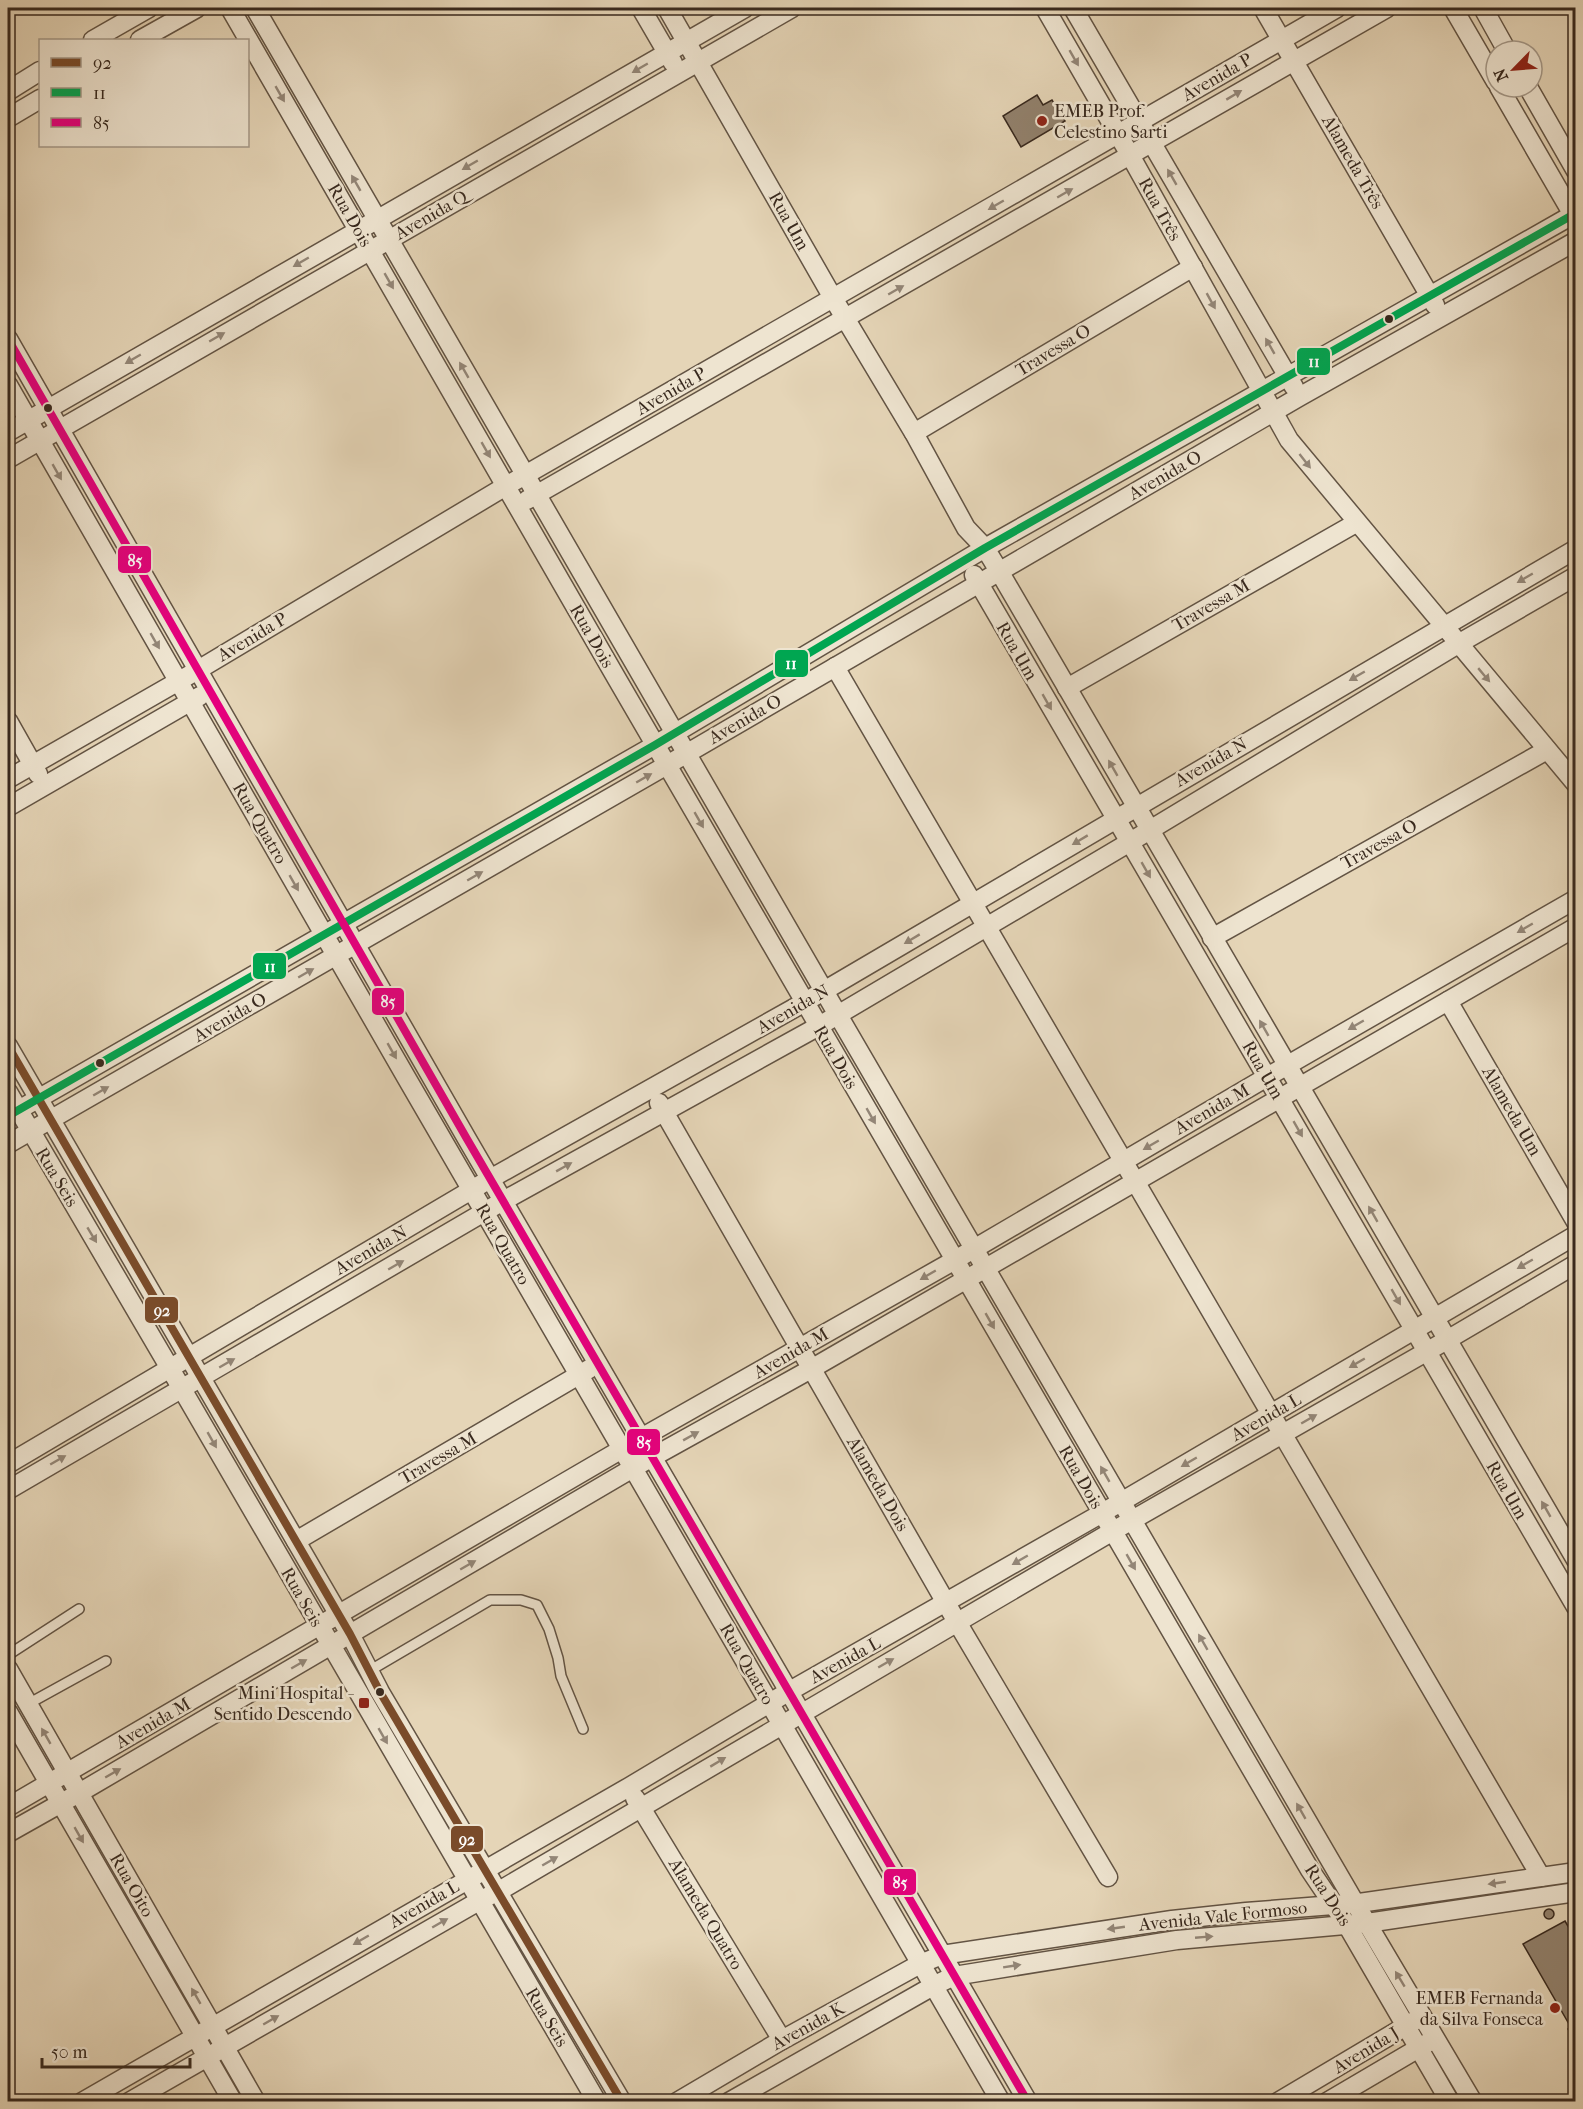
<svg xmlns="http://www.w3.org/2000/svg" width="1583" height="2109" font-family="'IM FELL French Canon',serif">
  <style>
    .building { fill: #92826e; stroke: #38291e; stroke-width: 1.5 }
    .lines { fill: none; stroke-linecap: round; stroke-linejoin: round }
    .lane-casing { stroke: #635444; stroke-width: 12 }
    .street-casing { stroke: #635444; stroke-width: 21 }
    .lane { stroke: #eee4d0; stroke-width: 9 }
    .street { stroke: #eee4d0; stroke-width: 18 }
    .bus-1-casing { stroke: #eee4d0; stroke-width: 12 }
    .bus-2-casing { stroke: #eee4d0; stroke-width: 12 }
    .bus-3-casing { stroke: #eee4d0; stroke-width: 12 }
    .bus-1 { stroke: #7a4b2a; stroke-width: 8 }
    .bus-2 { stroke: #00a651; stroke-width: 8 }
    .bus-3 { stroke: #e5007d; stroke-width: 8 }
    .oneway { fill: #938677 }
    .poi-dot { fill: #8f2418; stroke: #eee4d0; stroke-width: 2 }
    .bus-dot { fill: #38291e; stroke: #eee4d0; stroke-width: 2 }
    .labels { text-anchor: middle; stroke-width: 5; stroke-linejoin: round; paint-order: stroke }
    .street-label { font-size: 18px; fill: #38291e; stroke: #eee4d0 }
    .poi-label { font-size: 18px; fill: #38291e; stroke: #eee4d0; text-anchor: end }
    .line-badge { stroke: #eee4d0; stroke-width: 2 }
    .badge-label { font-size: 16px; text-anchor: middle; font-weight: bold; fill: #fff }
  </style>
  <rect width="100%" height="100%" fill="#e5d5b7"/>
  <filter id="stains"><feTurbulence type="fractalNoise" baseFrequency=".00333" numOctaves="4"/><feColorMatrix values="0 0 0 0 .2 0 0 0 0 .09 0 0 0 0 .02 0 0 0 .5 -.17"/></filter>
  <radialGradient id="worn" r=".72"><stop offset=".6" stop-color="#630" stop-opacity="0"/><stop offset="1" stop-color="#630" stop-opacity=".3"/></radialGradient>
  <g class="building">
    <polygon points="1037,95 1043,105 1052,100 1065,121 1021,147 1003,116"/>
    <circle cx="1549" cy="1914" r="5"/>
    <polygon points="1565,1921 1576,1940 1576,2020 1569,2024 1523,1944"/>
    <polygon points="1576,2024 1576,2042 1568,2029"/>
  </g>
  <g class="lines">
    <g class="lane-casing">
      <g id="lane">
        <polyline points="8,1655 79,1609"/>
        <polyline points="369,1671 490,1600 521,1600 537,1605 549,1629 558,1658 561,1676 583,1729"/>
        <polyline points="28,1704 106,1661"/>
      </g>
    </g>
    <g class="street-casing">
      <g id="street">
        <polyline points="230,8 617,679 1310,1870 1347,1925 1450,2102"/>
        <polyline points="255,8 838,1015 1355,1903 1473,2102"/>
        <polyline points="641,8 673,63"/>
        <polyline points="667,8 833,298 914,433 966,528 985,548 999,571 1576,1560"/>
        <polyline points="1045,8 1130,155 1289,440 1576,784"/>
        <polyline points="1073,8 1294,387"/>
        <polyline points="1263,8 1435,305"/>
        <polyline points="1453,8 1496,82"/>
        <polyline points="1483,8 1507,51"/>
        <polyline points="93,40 149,8"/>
        <polyline points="140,40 197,8"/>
        <polyline points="1499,87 1576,220"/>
        <polyline points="1528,87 1576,171"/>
        <polyline points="8,91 40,71"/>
        <polyline points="8,118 40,99"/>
        <polyline points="8,339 467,1139 1028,2102"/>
        <polyline points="8,385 406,1077 1001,2102"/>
        <polyline points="8,432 745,8"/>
        <polyline points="914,433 1193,267"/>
        <polyline points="8,459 792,8"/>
        <polyline points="527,500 1387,8"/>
        <polyline points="974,575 1576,1607"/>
        <polyline points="835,667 1541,1877"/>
        <polyline points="1067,688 1356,523"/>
        <polyline points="8,721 38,774"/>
        <polyline points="8,779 198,670 506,486 1337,8"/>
        <polyline points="8,807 200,696"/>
        <polyline points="1212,938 1547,750"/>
        <polyline points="1448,1001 1576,1222"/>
        <polyline points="8,1046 350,1634 380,1692 622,2102"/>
        <polyline points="8,1092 182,1389 597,2102"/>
        <polyline points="659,1103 957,1622 1108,1877"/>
        <polyline points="8,1116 655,745 985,548 1576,213"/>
        <polyline points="8,1144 667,765 1299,397 1576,241"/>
        <polyline points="8,1464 490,1179 805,1002 1576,549"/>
        <polyline points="8,1490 503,1201 819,1026 1130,842 1458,644 1576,576"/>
        <polyline points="296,1541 589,1369"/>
        <polyline points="8,1669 256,2102"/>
        <polyline points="8,1712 233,2102"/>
        <polyline points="635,1798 782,2040"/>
        <polyline points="8,1807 641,1438 955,1260 1267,1077 1576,899"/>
        <polyline points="8,1833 79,1793 633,1468 811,1369 1576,927"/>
        <polyline points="82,2102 629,1787 788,1692 1097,1516 1576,1235"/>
        <polyline points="129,2102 479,1901 499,1891 1113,1531 1447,1340 1576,1264"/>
        <polyline points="677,2102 782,2040 920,1964 942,1955 1172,1920 1246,1912 1359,1903 1576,1872"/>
        <polyline points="729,2102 933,1986 954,1976 1177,1940 1367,1923 1576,1892"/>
        <polyline points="1278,2102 1416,2020"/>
        <polyline points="1327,2102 1429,2042"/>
      </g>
    </g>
    <use href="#lane" class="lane"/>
    <use href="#street" class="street"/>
    <g class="bus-1-casing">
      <polyline id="bus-1" points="8,1046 350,1634 380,1692 622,2102"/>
    </g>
    <g class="bus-2-casing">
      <polyline id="bus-2" points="8,1116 655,745 985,548 1576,213"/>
    </g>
    <g class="bus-3-casing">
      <polyline id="bus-3" points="8,339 467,1139 1028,2102"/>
    </g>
    <use href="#bus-1" class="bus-1"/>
    <use href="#bus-2" class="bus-2"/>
    <use href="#bus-3" class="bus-3"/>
  </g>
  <defs><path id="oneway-solid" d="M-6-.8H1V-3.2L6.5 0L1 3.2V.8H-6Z" transform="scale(1.5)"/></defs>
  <g class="oneway">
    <use href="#oneway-solid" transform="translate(1074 58) rotate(60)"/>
    <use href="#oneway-solid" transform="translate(640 68) rotate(150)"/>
    <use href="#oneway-solid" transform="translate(280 94) rotate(60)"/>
    <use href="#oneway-solid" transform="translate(1234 95) rotate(-31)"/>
    <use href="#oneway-solid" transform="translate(470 165) rotate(150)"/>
    <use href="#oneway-solid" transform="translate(1172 177) rotate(-120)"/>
    <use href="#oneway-solid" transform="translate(356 183) rotate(-120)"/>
    <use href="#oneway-solid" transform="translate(1065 193) rotate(-30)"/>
    <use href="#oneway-solid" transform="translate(996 205) rotate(150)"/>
    <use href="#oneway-solid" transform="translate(301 262) rotate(150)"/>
    <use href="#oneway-solid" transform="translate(389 281) rotate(60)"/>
    <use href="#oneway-solid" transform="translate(896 290) rotate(-30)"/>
    <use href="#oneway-solid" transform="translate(1211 301) rotate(61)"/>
    <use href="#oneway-solid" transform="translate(217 337) rotate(-30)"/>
    <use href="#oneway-solid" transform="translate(1270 346) rotate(-120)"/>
    <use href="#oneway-solid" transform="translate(133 359) rotate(150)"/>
    <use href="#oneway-solid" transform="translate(464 370) rotate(-120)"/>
    <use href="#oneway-solid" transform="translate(486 450) rotate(60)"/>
    <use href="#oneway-solid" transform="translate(1305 461) rotate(52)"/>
    <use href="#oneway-solid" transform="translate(57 472) rotate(60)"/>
    <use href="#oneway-solid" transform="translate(1525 578) rotate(150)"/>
    <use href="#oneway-solid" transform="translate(155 641) rotate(60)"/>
    <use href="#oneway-solid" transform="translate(1484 675) rotate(50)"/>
    <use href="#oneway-solid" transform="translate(1357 676) rotate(150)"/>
    <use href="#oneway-solid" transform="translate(1047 702) rotate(60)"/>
    <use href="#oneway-solid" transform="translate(1113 768) rotate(-120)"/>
    <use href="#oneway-solid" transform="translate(644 778) rotate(-30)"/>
    <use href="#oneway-solid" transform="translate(699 820) rotate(60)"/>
    <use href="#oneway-solid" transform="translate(1080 840) rotate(149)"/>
    <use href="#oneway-solid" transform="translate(1146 870) rotate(60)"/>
    <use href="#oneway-solid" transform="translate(475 876) rotate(-30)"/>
    <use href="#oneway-solid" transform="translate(294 883) rotate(60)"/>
    <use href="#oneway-solid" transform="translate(1525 928) rotate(150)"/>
    <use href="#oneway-solid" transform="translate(912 939) rotate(149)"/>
    <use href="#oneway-solid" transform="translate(306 973) rotate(-30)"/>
    <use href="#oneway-solid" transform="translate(1356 1025) rotate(150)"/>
    <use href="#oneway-solid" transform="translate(1264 1028) rotate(-120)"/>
    <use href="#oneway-solid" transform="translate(392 1051) rotate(60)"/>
    <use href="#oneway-solid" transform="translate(101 1091) rotate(-30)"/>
    <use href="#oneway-solid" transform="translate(871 1116) rotate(60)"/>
    <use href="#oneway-solid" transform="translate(1298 1129) rotate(60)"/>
    <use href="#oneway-solid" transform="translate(1151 1145) rotate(150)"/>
    <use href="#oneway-solid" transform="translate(564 1167) rotate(-29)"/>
    <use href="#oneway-solid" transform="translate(1373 1214) rotate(-120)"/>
    <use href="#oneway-solid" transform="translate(92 1235) rotate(59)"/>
    <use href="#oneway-solid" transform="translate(1525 1264) rotate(150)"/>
    <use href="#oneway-solid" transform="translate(396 1265) rotate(-30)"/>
    <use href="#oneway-solid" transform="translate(928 1275) rotate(150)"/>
    <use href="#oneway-solid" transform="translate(1396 1297) rotate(60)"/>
    <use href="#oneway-solid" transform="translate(990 1321) rotate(60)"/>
    <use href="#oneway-solid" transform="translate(227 1363) rotate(-30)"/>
    <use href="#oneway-solid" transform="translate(1357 1363) rotate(150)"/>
    <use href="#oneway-solid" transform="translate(1309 1419) rotate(-30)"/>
    <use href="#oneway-solid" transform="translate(691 1436) rotate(-29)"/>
    <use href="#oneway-solid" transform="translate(212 1440) rotate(60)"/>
    <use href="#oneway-solid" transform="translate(58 1460) rotate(-30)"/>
    <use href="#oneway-solid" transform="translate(1189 1462) rotate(150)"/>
    <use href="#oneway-solid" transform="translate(1105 1474) rotate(-120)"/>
    <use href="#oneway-solid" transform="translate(1546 1509) rotate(-120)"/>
    <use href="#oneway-solid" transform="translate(1020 1560) rotate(150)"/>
    <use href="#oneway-solid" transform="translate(1131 1562) rotate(60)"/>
    <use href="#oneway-solid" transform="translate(468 1565) rotate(-30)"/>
    <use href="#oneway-solid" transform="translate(1203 1642) rotate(-120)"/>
    <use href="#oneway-solid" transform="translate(886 1663) rotate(-30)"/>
    <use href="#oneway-solid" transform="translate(299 1664) rotate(-30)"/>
    <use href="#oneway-solid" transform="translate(46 1736) rotate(-120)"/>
    <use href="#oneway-solid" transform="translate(383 1736) rotate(60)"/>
    <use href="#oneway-solid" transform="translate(718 1762) rotate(-31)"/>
    <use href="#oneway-solid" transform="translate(113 1773) rotate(-30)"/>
    <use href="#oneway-solid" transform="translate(1301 1811) rotate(-120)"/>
    <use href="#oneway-solid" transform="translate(79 1835) rotate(60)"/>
    <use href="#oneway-solid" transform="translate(550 1861) rotate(-30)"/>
    <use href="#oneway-solid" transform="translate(1497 1883) rotate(172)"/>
    <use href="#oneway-solid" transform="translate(440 1923) rotate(-30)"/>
    <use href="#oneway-solid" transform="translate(1116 1928) rotate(172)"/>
    <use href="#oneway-solid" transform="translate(1204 1937) rotate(-5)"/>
    <use href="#oneway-solid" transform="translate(361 1940) rotate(150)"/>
    <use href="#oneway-solid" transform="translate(1012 1966) rotate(-9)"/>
    <use href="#oneway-solid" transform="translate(1400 1979) rotate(-121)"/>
    <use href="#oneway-solid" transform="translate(196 1996) rotate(-120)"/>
    <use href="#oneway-solid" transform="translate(271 2020) rotate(-30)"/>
  </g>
  <g class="poi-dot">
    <circle cx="1042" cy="121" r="6"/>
    <rect x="358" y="1697" width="12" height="12" rx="3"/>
    <circle cx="1555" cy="2008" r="6"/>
  </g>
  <g class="bus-dot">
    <circle cx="1389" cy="319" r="5"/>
    <circle cx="48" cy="408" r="5"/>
    <circle cx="100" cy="1063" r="5"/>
    <circle cx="380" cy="1692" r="5"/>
  </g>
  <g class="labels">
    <g class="street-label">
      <text transform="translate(1217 77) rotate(-30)" y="6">Avenida P</text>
      <text transform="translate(1353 162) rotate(60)" y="6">Alameda Três</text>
      <text transform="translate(1160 209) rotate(61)" y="6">Rua Três</text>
      <text transform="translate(350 215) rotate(60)" y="6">Rua Dois</text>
      <text transform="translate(431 215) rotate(-30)" y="6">Avenida Q</text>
      <text transform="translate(789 221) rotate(61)" y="6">Rua Um</text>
      <text transform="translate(1053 350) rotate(-31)" y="6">Travessa O</text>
      <text transform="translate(671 391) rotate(-30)" y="6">Avenida P</text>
      <text transform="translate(1165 475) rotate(-30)" y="6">Avenida O</text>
      <text transform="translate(1211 605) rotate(-30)" y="6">Travessa M</text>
      <text transform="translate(592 636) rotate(60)" y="6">Rua Dois</text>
      <text transform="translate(252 637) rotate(-31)" y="6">Avenida P</text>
      <text transform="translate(1017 651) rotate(60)" y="6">Rua Um</text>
      <text transform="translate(745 719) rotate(-30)" y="6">Avenida O</text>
      <text transform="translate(1211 762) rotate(-30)" y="6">Avenida N</text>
      <text transform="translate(260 823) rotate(60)" y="6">Rua Quatro</text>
      <text transform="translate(1379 844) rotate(-29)" y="6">Travessa O</text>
      <text transform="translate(793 1009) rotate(-30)" y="6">Avenida N</text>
      <text transform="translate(230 1017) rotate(-30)" y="6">Avenida O</text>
      <text transform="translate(836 1057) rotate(60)" y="6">Rua Dois</text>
      <text transform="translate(1263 1070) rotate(60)" y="6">Rua Um</text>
      <text transform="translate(1212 1109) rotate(-30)" y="6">Avenida M</text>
      <text transform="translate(1512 1111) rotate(60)" y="6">Alameda Um</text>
      <text transform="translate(57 1177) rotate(59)" y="6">Rua Seis</text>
      <text transform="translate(503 1244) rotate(60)" y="6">Rua Quatro</text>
      <text transform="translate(371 1250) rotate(-30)" y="6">Avenida N</text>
      <text transform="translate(791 1353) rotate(-30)" y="6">Avenida M</text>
      <text transform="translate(1266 1417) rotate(-30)" y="6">Avenida L</text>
      <text transform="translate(438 1458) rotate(-30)" y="6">Travessa M</text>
      <text transform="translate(1081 1477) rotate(60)" y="6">Rua Dois</text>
      <text transform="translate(878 1484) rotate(60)" y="6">Alameda Dois</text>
      <text transform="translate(1507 1490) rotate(60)" y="6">Rua Um</text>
      <text transform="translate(302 1597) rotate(60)" y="6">Rua Seis</text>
      <text transform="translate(845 1660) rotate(-29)" y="6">Avenida L</text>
      <text transform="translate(747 1664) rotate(60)" y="6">Rua Quatro</text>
      <text transform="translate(153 1723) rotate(-30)" y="6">Avenida M</text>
      <text transform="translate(132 1885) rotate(60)" y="6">Rua Oito</text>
      <text transform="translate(1328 1895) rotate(57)" y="6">Rua Dois</text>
      <text transform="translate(424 1904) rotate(-30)" y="6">Avenida L</text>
      <text transform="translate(706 1914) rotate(59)" y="6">Alameda Quatro</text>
      <text transform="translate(1223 1916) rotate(-6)" y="6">Avenida Vale Formoso</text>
      <text transform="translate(547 2017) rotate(59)" y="6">Rua Seis</text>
      <text transform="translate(808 2026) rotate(-29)" y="6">Avenida K</text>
      <text transform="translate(1366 2050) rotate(-31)" y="6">Avenida J</text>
    </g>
    <g class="poi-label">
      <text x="1054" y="117" text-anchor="start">EMEB Prof.<tspan x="1054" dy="21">Celestino Sarti</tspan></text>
      <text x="352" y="1699">Mini Hospital -<tspan x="352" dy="21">Sentido Descendo</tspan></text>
      <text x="1543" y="2004">EMEB Fernanda<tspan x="1543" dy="21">da Silva Fonseca</tspan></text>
    </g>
  </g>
  <g class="line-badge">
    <rect x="1296" y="347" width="35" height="29" rx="6" fill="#00a651"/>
    <rect x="117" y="545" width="35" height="29" rx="6" fill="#e5007d"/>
    <rect x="774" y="649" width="35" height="29" rx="6" fill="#00a651"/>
    <rect x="252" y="952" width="35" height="28" rx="6" fill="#00a651"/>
    <rect x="371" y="987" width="34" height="29" rx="6" fill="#e5007d"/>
    <rect x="144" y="1296" width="35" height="28" rx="6" fill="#7a4b2a"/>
    <rect x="626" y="1428" width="35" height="28" rx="6" fill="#e5007d"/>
    <rect x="450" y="1825" width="34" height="28" rx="6" fill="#7a4b2a"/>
    <rect x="883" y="1868" width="34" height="28" rx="6" fill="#e5007d"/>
  </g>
  <g class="badge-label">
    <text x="1314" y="367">11</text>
    <text x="135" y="566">85</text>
    <text x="791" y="669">11</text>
    <text x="270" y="972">11</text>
    <text x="388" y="1007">85</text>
    <text x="162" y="1316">92</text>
    <text x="644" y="1448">85</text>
    <text x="467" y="1845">92</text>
    <text x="900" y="1888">85</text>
  </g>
  <rect width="1583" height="2109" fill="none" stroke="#e5d5b7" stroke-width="30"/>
  <rect x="9" y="9" width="1565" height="2091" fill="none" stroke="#38291e" stroke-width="3"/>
  <rect x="15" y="15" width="1553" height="2079" fill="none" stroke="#38291e" stroke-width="1.5"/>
  <rect x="39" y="39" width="210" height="108" fill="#eee4d0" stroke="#a59989" stroke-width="1.5"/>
  <rect x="51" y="58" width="30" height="9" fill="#7a4b2a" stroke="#a59989" stroke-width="1.5"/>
  <text x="93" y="69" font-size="18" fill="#38291e">92</text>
  <rect x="51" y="88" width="30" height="9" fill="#00a651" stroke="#a59989" stroke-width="1.5"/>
  <text x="93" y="99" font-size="18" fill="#38291e">11</text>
  <rect x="51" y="118" width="30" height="9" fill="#e5007d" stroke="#a59989" stroke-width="1.5"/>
  <text x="93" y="129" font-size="18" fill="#38291e">85</text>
  <g transform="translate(1514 69) rotate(245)"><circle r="28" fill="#eee4d0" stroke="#a59989" stroke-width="1.5"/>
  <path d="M0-4.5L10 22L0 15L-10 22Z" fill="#8f2418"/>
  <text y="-9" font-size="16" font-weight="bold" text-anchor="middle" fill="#38291e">N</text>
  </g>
  <path d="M42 2058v9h148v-9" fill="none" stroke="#38291e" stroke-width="3"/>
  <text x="51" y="2058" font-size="18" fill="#38291e" stroke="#eee4d0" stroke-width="4.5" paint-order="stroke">50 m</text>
  <rect width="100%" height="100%" filter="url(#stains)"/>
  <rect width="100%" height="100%" fill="url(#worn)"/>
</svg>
